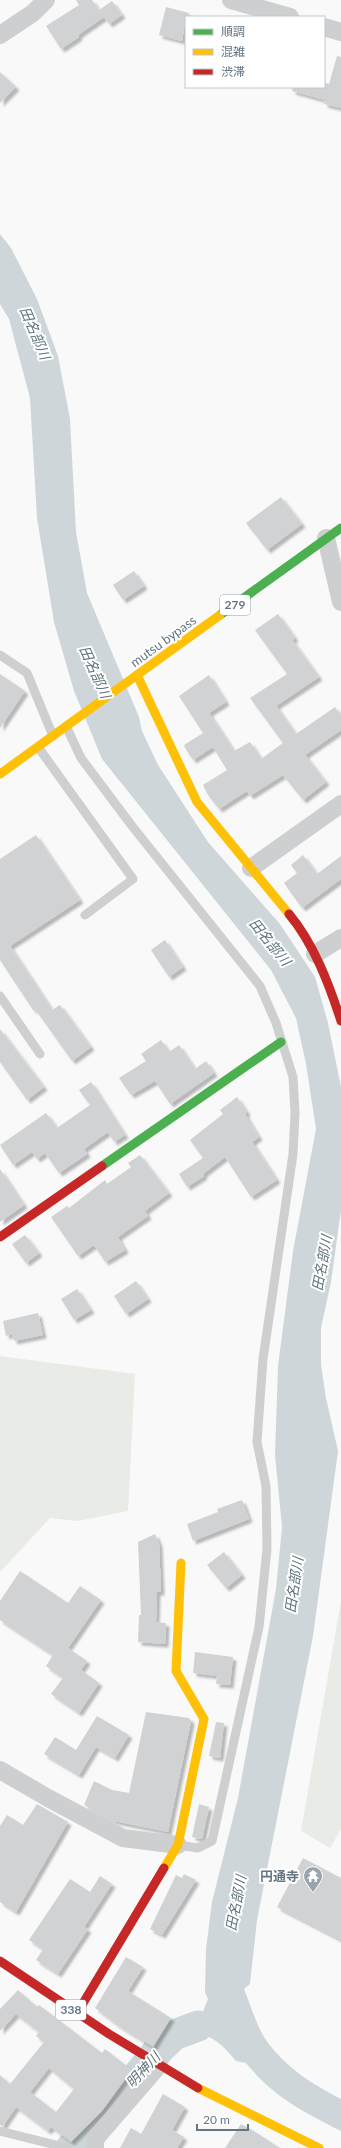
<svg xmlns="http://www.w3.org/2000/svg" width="341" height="2148" font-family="Lato,'Noto Sans JP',sans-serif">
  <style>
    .green { fill: #e8ebe6 }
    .water { fill: #ced6d9 }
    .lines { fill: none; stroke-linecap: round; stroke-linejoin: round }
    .river { stroke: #ced6d9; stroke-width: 31 }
    .building { fill: #d0d2d3; fill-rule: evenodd; filter: url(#shadow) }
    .lane { stroke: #cecfd0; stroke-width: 9 }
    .street { stroke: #cecfd0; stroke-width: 18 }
    .fast { stroke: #4caf50; stroke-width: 9 }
    .slow { stroke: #ffc107; stroke-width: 9 }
    .jam { stroke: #c62828; stroke-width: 9 }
    .labels { text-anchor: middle; stroke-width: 4; stroke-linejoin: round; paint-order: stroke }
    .shield { fill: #fff; stroke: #939fa8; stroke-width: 1 }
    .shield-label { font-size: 12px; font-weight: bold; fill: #657683 }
    .street-label { font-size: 13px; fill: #657683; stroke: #fff }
    .poi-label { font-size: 13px; font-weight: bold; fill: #657683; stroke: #fff; text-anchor: end }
    .water-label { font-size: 14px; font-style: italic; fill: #60757c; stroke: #fff }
  </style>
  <defs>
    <filter id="shadow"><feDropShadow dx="3.5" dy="3.5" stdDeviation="1" flood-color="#0004"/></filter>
  </defs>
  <rect width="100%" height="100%" fill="#f9f9f9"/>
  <g class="green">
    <polygon points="0,1356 135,1374 128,1511 78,1521 50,1518 0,1572"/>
    <polygon points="341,1601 341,1829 330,1848 301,1831"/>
  </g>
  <path class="water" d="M0 234 11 248 37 299 58 356 70 419 76 532 87 593 139 717 142 731 158 765 208 842 280 924 315 977 328 1023 341 1087V1210L331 1282 321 1328V1365L326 1398 338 1451 313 1636 257 1920 250 1984 244 1989C251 2006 257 2028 268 2043 287 2068 313 2085 341 2099V2131C302 2111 275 2098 246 2063L236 2061C214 2033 193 2023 165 2050L157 2044 185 2020 200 2019 208 1999 205 1992 206 1949 212 1902 238 1798 276 1589 282 1527 275 1455 278 1366 293 1251 316 1129 306 1064 296 1018 271 970 102 759 74 691 54 622 37 518 30 398 9 319 0 304Z"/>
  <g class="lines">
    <polyline class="river" points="71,2148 139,2074 161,2047 174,2035 198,2026"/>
  </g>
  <g class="building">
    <polygon points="76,0 92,0 99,10 112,1 122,15 109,24 104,17 78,35 79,37 61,49 46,26 79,5"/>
    <polygon points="166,7 189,13 188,17 186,17 182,41 159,35"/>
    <polygon points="337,56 341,57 341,108 324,104 325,100 292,91 293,87 324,87 324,82 329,84"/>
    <polygon points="0,72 16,87 0,103"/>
    <polygon points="281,497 302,524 267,550 246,523"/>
    <polygon points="134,571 144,586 123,600 113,585"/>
    <polygon points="278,614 295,638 292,640 319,677 276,706 296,734 335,707 341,716 341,730 305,755 326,782 303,800 283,775 250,796 247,791 219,809 208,795 203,785 227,770 213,747 193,760 185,748 184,745 203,733 179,696 209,675 226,702 209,713 234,751 250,742 261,759 283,743 250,698 287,674 255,630"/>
    <polygon points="0,674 25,691 0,728"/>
    <polygon points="36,835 80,900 10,946 52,1010 60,1005 91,1047 72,1061 35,1009 33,1010 0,960 0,859"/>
    <polygon points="303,855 317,874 341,856 341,879 302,908 284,883 297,873 291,865"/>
    <polygon points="165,940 183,967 169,977 151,950"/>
    <polygon points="0,1029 44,1087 27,1100 0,1062"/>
    <polygon points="161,1040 169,1052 179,1045 195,1069 206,1061 214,1073 170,1104 155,1081 131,1095 119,1078 146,1061 141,1054"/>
    <polygon points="91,1082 125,1135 114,1142 108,1132 84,1149 87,1154 59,1173 45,1153 37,1159 32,1152 13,1165 0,1145 46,1113 57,1128 90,1105 79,1090"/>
    <polygon points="237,1097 247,1112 245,1114 259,1137 252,1142 277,1180 251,1197 225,1157 203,1174 204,1176 187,1187 179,1174 203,1158 190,1140 223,1114 220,1110"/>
    <polygon points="140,1155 169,1193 145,1211 148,1216 118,1237 125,1250 105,1262 94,1245 78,1256 51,1217 67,1206 69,1208 105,1180 107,1184 131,1167 128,1163"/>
    <polygon points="0,1169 24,1205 0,1222"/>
    <polygon points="25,1235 39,1253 26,1263 12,1244"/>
    <polygon points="136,1281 148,1299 126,1314 114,1296"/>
    <polygon points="77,1289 91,1310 74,1320 61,1299"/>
    <polygon points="38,1313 43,1335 14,1341 12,1334 6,1336 3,1321"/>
    <polygon points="242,1500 249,1519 193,1541 187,1524 218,1512 217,1509"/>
    <polygon points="155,1534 159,1543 161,1592 157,1592 156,1622 166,1623 165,1644 138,1642 139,1615 141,1615 138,1542"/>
    <polygon points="224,1552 242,1575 226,1588 207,1565"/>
    <polygon points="20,1571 68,1603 80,1586 101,1600 68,1648 87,1661 81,1670 99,1683 79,1713 51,1694 63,1678 46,1666 53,1655 0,1620 0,1601"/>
    <polygon points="195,1652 233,1657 230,1685 216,1684 217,1676 193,1673"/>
    <polygon points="146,1712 189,1718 191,1721 168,1832 114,1821 84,1805 94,1781 112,1790 129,1793"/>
    <polygon points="97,1716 129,1735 115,1758 96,1747 79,1775 44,1754 55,1737 76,1750"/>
    <polygon points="216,1722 224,1723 220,1758 209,1756"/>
    <polygon points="37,1804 68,1822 16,1912 0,1902 0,1826 7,1815 23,1825"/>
    <polygon points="199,1804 209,1807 202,1839 192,1837"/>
    <polygon points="303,1858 341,1878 341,1940 277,1907"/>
    <polygon points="184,1874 196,1880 162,1935 150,1929 176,1875 182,1878"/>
    <polygon points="100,1876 112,1884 84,1927 88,1929 58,1974 36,1960 43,1949 29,1940 70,1879 90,1892"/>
    <polygon points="126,1957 143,1967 128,1991 171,2018 153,2047 119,2026 95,2008"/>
    <path d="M18 1990 37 2007 39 2005 102 2053 105 2049 132 2070 102 2111 71 2142 51 2127 48 2131 16 2107 3 2126 0 2125V2075L10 2084 44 2042 36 2036 39 2032 16 2014 0 2031V2009ZM49 2068 74 2089 56 2112 30 2092Z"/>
    <polygon points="163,2094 185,2107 172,2130 184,2137 177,2148 120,2148 131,2128 141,2134"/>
    <polygon points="241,2124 249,2128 280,2148 225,2148"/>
  </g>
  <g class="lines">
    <g class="lane">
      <polyline points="0,655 27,673 53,736"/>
      <polyline points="66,726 81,758 132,826 260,986 276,1023 293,1077 295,1113 293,1154 263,1359 257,1442 266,1486 267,1549 259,1627 212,1841 198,1848 178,1845"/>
      <polyline points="38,747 133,879 85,915"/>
      <polyline points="0,996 40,1054"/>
      <polyline points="0,2131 68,2148"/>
    </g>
    <g class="street">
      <polyline points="231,0 290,17"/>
      <polyline points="324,27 341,32"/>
      <polyline points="0,35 33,13 46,0"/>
      <polyline points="326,538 341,602"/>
      <polyline points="251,868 341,804"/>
      <polyline points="315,954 341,938"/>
      <polyline points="0,1770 48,1798 123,1838 178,1845"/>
      <polyline points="95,2148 95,2139 159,2065"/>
    </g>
    <g class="fast">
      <polyline points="220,615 341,528"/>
      <polyline points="102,1166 281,1042"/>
    </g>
    <g class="slow">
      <polyline points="137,675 197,802 289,914"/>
      <polyline points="0,774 220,615"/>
      <polyline points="164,1868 178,1845 204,1719 176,1671 181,1563"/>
      <polyline points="198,2088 319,2148"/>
    </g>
    <g class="jam">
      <path d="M289 914C314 944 329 984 341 1021"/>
      <polyline points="0,1237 102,1166"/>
      <polyline points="0,1961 109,2034 198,2088"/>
      <polyline points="76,2015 164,1868"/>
    </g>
  </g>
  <defs>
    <g id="temple-pin" transform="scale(1)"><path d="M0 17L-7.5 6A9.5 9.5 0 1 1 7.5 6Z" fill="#99a4ac" stroke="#fff"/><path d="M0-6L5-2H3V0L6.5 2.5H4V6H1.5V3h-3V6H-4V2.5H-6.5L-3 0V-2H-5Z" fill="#fff"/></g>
  </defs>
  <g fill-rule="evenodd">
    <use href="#temple-pin" x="313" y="1876"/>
  </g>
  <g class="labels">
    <g class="shield">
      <rect x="220" y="595" width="30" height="20" rx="3"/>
      <rect x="56" y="2000" width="30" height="20" rx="3"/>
    </g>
    <g class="shield-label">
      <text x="235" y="609">279</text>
      <text x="71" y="2014">338</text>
    </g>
    <g class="street-label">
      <text transform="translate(163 641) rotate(-36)" y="5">mutsu bypass</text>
    </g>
    <g class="poi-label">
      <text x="299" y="1881">円通寺</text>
    </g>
    <g class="water-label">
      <text transform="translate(35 333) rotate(67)" y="5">田名部川</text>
      <text transform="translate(95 672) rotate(66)" y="5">田名部川</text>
      <text transform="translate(270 942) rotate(51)" y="5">田名部川</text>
      <text transform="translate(322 1263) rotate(-80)" y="5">田名部川</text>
      <text transform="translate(294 1585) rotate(-82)" y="5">田名部川</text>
      <text transform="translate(236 1903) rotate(-79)" y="5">田名部川</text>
      <text transform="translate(143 2070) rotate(-47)" y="5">明神川</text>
    </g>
  </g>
  <rect x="185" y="16" width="140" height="72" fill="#ffffff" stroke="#c1c8cd"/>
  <rect x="193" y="29" width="20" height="6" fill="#4caf50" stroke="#c1c8cd"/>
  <text x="221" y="36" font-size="12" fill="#657683">順調</text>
  <rect x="193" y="49" width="20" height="6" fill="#ffc107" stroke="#c1c8cd"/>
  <text x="221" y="56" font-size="12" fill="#657683">混雑</text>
  <rect x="193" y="69" width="20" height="6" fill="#c62828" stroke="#c1c8cd"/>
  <text x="221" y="76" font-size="12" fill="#657683">渋滞</text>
  <path d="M197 2124v6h51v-6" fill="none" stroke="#657683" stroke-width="2"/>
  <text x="203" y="2124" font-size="12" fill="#657683" stroke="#ffffff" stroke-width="3" paint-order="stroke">20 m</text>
</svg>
